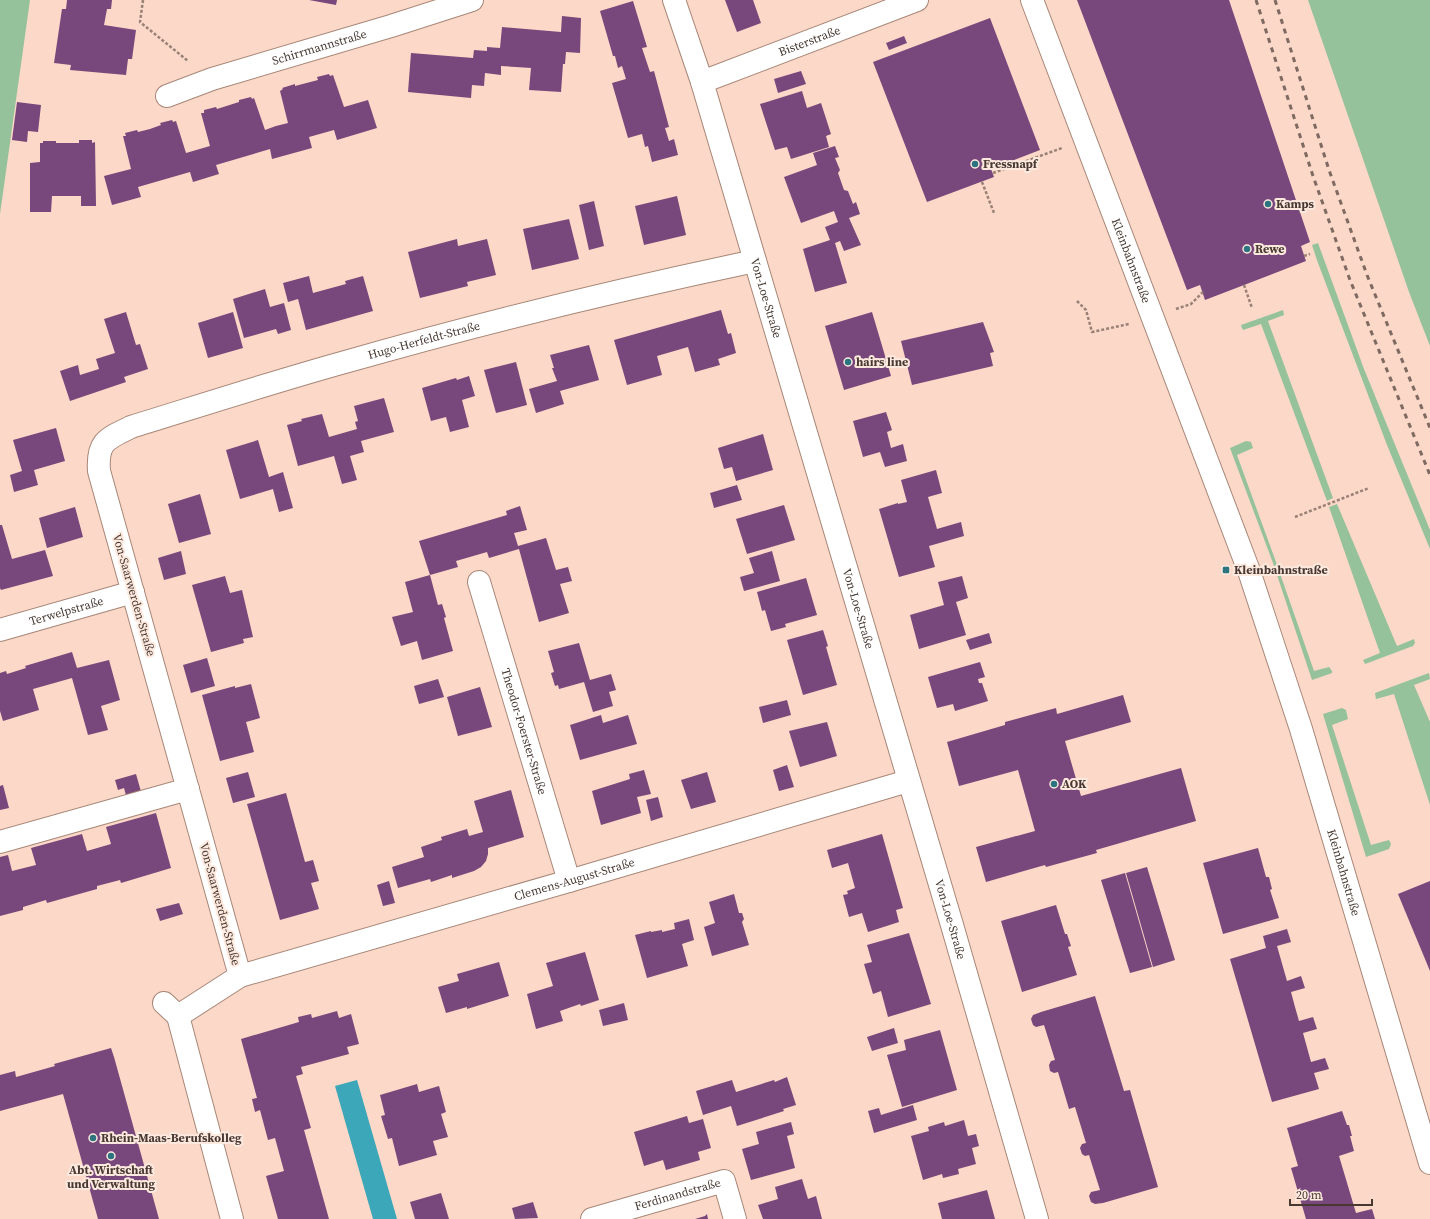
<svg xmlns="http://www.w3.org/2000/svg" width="1430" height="1219" font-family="'Source Serif 4',serif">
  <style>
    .green { fill: #95c29a }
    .water { fill: #3ba7b9 }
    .building { fill: #78477b }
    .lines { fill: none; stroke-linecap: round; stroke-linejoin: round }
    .minor-casing { stroke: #a78778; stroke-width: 24 }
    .path { stroke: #998176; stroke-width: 2.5; stroke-dasharray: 3 2; stroke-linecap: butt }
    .minor { stroke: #fff; stroke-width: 22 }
    .rail { stroke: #7f6a61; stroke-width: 3; stroke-dasharray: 5 5; stroke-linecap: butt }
    .poi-dot { fill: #2c747f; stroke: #fee9df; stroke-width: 1.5 }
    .labels { text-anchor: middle; stroke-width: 4; stroke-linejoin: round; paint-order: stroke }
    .street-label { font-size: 12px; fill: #473932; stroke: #fee9df }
    .poi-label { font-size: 12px; font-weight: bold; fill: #473932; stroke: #fee9df; text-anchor: start }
  </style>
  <rect width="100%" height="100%" fill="#fbd8c8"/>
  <g class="green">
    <polygon points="0,0 30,0 0,214"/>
    <polygon points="1308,0 1430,0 1430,346 1409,292"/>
    <polygon points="1318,243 1364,369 1430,530 1430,549 1387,445 1318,263 1312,245"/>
    <polygon points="1283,310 1284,315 1268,321 1333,498 1327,501 1261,324 1243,330 1241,325"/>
    <polygon points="1246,441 1251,442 1253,448 1237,455 1276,562 1314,671 1329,667 1332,671 1332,673 1312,680 1273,563 1230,448"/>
    <polygon points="1337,504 1397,646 1414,639 1415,643 1413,646 1365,664 1363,660 1380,653 1329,507"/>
    <polygon points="1429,673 1430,679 1414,685 1430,722 1430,805 1394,694 1376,699 1375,693"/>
    <polygon points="1342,708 1346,710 1348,719 1332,725 1371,845 1389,840 1391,844 1389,849 1366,857 1323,714"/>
  </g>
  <polygon class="water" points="357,1080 397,1219 373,1219 335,1086"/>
  <g class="building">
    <polygon points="67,0 112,0 111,9 107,9 104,25 136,30 132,59 128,59 126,75 70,70 71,65 54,63 62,9 66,9"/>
    <polygon points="309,0 337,0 336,5"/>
    <polygon points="725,0 753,0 761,23 737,32"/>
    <polygon points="1077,0 1229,0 1310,242 1301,246 1306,261 1205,300 1200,285 1187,290"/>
    <polygon points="633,1 647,47 642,48 650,72 654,71 669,127 665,128 669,141 674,139 678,155 652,162 648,146 645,147 642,134 628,138 612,83 626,79 622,66 618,68 615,56 613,56 600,11"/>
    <polygon points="562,16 581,18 580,53 566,52 565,64 563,64 561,92 529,90 531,68 501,66 501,75 485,73 484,86 472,85 471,98 408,92 411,53 473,58 474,50 487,51 487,47 500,48 502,27 561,32"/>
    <polygon points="990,18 1040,150 991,169 994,177 927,202 873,62"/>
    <polygon points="904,36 907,43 889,50 886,43"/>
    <polygon points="801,71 806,84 778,93 774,79"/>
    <polygon points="329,74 330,76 333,75 344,107 368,100 377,128 337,140 334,130 309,137 312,148 272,159 270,149 216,165 219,174 193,182 190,172 138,187 141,197 112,205 104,176 131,169 123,136 126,136 125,133 137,130 138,132 150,129 161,125 160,123 172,120 173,122 176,121 186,153 210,146 201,113 204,113 204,110 216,107 217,109 239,102 239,100 251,97 252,99 254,98 265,130 276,126 288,123 280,91 283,89 282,88 295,84 295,86 318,80 317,77"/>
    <polygon points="802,91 807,108 821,103 831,134 826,136 829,147 791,159 787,147 775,150 760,104"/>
    <polygon points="17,102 41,105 38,132 28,131 27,142 12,140"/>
    <polygon points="79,140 92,140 92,143 95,142 96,206 81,206 81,196 52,196 51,212 30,212 30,163 40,162 40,143 43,143 43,141 56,141 56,143 79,143"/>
    <polygon points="835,146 839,157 835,158 840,170 838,173 844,190 848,191 853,204 856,202 860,214 849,218 861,245 844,251 840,241 835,243 847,283 815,292 803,249 830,240 825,227 838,222 834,211 801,223 784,177 817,165 813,153"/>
    <polygon points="677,196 686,235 644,245 635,206"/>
    <polygon points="594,201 604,246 589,250 579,205"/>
    <polygon points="569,219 579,259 532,270 523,229"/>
    <polygon points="457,239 458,246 487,239 496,275 467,282 468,286 420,298 408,252"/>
    <polygon points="309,276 313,293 346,284 345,281 363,276 373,311 306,330 298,299 288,302 283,283"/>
    <polygon points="265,289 270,307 284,303 291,330 278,334 276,329 244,338 233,299"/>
    <polygon points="721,310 728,334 731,333 736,353 718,359 720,365 695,372 688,347 657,356 662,375 627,385 614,340"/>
    <polygon points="126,312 136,345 140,344 148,369 124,377 126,382 70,401 60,371 78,365 80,375 99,369 96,359 115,353 104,319"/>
    <polygon points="233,312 243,348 208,358 198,323"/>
    <polygon points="872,312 891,376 844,390 825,326"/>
    <polygon points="983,322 994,352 990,353 993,366 912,385 901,341"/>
    <polygon points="589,345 599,380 560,391 564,404 536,413 529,389 557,381 552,368 554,368 550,355"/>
    <polygon points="516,362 527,405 496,413 484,370"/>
    <polygon points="469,376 475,396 462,400 469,427 450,432 446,417 431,421 422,388 456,378 457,380"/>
    <polygon points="384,398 394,432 361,441 364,452 350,456 357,480 342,484 334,456 298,466 287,425 302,421 301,419 322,414 329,437 357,429 355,422 358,421 354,406"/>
    <polygon points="886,412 892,430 887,432 891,448 903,444 907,461 885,467 880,452 863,457 853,421"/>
    <polygon points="56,428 65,461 34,470 38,485 14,492 10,475 22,471 13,440"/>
    <polygon points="763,434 773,470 736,481 732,467 724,469 718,448"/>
    <polygon points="258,440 269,477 283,472 293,508 279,512 273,489 240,499 226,450"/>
    <polygon points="936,470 942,493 928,497 937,529 961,522 964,536 929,546 935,567 899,577 879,509 898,503 898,504 907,502 901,480"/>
    <polygon points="737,485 742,500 714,508 710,493"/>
    <polygon points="200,494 211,534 179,543 168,504"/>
    <polygon points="784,505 795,540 747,554 736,519"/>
    <polygon points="520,506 527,530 514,533 518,546 546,538 556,570 568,567 572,581 560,584 569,613 539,622 519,549 489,558 487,552 456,561 458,567 430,575 438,605 442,604 446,617 444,618 453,651 422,660 417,641 401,646 392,617 413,612 405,582 430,575 419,541 507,515 506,511"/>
    <polygon points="75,507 83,537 47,548 39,518"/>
    <polygon points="0,525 2,525 12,559 45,550 53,576 1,590 0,588"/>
    <polygon points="181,551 186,574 164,580 158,558"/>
    <polygon points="772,551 780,581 744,591 740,577 754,573 749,558"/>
    <polygon points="225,576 230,593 242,590 253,637 243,639 244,643 211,652 192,585"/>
    <polygon points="962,576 968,598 956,602 966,635 919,649 910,615 944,605 938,582"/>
    <polygon points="806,578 817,615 785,624 786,627 771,631 765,610 762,611 757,592"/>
    <polygon points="823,630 828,646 826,647 837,685 803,695 787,640"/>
    <polygon points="989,633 992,643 970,650 966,640"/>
    <polygon points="579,643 590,680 611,674 616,690 609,692 613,706 593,712 584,682 559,689 558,685 555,686 551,673 554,672 548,651"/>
    <polygon points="72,652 77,668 109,660 120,700 101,706 108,730 88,735 72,678 33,689 39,710 3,721 0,711 0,673 6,671 7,674 26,668 25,666"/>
    <polygon points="207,658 215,686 191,693 183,665"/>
    <polygon points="980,662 985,677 978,679 979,683 982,683 988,701 955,711 953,704 937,708 928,677"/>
    <polygon points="438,679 444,697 419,704 414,686"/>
    <polygon points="251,684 260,718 246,722 254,752 220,761 202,695 235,686 235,688"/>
    <polygon points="480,687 492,727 458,736 447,697"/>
    <polygon points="1123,695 1131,722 1065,741 1081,796 1181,768 1196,821 1096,850 1097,853 1046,867 1045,865 986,882 976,847 1035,831 1018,770 959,786 947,742 1005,725 1005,722 1056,708 1057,714"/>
    <polygon points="787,700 791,715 763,723 759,707"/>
    <polygon points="601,715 603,723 628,715 637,744 580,760 570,725"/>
    <polygon points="827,722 837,756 800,767 789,731"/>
    <polygon points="787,765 794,787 779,791 773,770"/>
    <polygon points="644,770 651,794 637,797 641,813 601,825 592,791 630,779 629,774"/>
    <polygon points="248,772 255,797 233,803 226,778"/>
    <polygon points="707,772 716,802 691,809 681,780"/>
    <polygon points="136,774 142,795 127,799 124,788 118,790 115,780"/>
    <polygon points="3,785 9,808 0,810 0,786"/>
    <polygon points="511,790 524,837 488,848 488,854 486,861 481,867 474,871 452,878 452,875 431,882 430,879 398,888 392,867 424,857 421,847 442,840 441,837 467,829 469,836 483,832 474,801"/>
    <polygon points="286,793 305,862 313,860 319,881 311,883 319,909 280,920 247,804"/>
    <polygon points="658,797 663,817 651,821 646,800"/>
    <polygon points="156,813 171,868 121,883 120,880 97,886 97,889 47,903 46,900 23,907 23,910 0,916 0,857 8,855 12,871 36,865 31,848 82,834 87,851 111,844 106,827"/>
    <polygon points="882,834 903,908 896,910 899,922 868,932 862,913 849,917 843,895 848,894 847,891 855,888 848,863 832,868 827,850"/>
    <polygon points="1258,848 1266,877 1269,877 1272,889 1270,890 1279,918 1223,934 1203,863"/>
    <polygon points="1147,867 1175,960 1153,967 1126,873"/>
    <polygon points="1125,873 1152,967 1130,973 1101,880"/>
    <polygon points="389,881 395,903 383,906 377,885"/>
    <polygon points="1430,881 1430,971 1398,894"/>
    <polygon points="734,894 739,913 742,913 744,919 742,922 749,945 712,956 704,927 715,923 709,902"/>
    <polygon points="179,903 183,914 160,921 156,909"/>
    <polygon points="1056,905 1065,934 1067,934 1071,946 1068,947 1077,975 1022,992 1001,921"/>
    <polygon points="689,919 694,940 682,944 688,966 647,978 635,935 651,931 651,932 662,930 662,932 675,929 674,923"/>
    <polygon points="1287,929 1291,942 1277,946 1287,981 1301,976 1305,988 1291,992 1295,1007 1299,1021 1313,1017 1317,1029 1303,1033 1311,1062 1325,1058 1329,1069 1314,1073 1319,1089 1272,1102 1230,959 1266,948 1263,936"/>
    <polygon points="909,933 931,1004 888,1017 881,991 873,994 864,964 872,962 867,945"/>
    <polygon points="585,952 599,1000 581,1006 580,1004 560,1011 563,1021 536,1029 527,994 553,986 546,963"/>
    <polygon points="499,962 509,996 467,1009 467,1007 446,1013 438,987 459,981 457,974"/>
    <polygon points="1095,996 1124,1091 1130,1090 1158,1187 1103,1203 1095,1204 1091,1202 1089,1196 1091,1192 1100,1190 1089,1155 1085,1156 1082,1154 1080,1148 1082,1144 1086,1143 1075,1107 1069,1109 1058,1072 1054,1073 1050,1071 1049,1065 1051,1061 1055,1060 1044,1025 1036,1027 1033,1025 1031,1019 1033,1015 1041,1012"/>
    <polygon points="624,1003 628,1020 603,1026 599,1010"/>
    <polygon points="337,1011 339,1018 351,1014 359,1044 347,1047 349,1054 301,1067 303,1074 296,1076 311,1128 304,1130 329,1219 278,1219 266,1176 284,1171 275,1138 268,1140 260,1110 255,1112 252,1099 257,1098 241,1039 299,1022 298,1017 311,1014 312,1018"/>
    <polygon points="894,1028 898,1043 872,1051 867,1037"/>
    <polygon points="940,1030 957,1090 902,1107 887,1055 906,1050 904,1040"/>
    <polygon points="111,1048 114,1057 159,1219 98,1219 63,1094 0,1111 0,1075 15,1071 16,1077 55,1066 54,1064"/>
    <polygon points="787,1077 796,1105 783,1109 784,1111 737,1126 731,1106 703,1115 696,1091 732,1080 736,1092 774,1080 775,1082"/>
    <polygon points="417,1084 419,1092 439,1086 446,1112 441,1114 448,1137 433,1141 437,1155 399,1166 392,1138 388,1139 381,1116 385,1115 380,1095"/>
    <polygon points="913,1105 917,1120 874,1133 868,1111 879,1108 881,1115"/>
    <polygon points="1342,1111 1347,1125 1349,1125 1352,1136 1350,1136 1354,1151 1339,1156 1356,1213 1372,1209 1375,1219 1306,1219 1291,1168 1298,1166 1287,1128"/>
    <polygon points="687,1116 689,1123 703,1119 711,1148 698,1152 700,1160 666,1170 663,1160 644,1166 634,1132"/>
    <polygon points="964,1120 968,1136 976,1134 979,1146 972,1148 976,1164 958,1169 959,1174 943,1178 942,1174 923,1180 911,1136 929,1131 928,1127 944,1122 945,1126"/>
    <polygon points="791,1122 794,1134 787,1136 795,1168 751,1180 742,1149 759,1144 756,1132"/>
    <polygon points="802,1179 808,1199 816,1196 822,1219 763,1219 758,1205 778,1199 775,1187"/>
    <polygon points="987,1190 995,1219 942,1219 938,1203"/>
    <polygon points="441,1193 449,1219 415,1219 410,1202"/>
    <polygon points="533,1202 538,1218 515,1219 512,1208"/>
    <polygon points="707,1214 708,1219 695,1219 705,1216"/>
  </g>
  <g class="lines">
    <g class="minor-casing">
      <g id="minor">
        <path id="s1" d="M674 0 702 82 952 925 1037 1219"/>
        <path id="s2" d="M1032 0 1249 571 1301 729 1430 1163"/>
        <path id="s3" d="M702 82 917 0"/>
        <path id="s4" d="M167 96 212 79 391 26 472 0"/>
        <path id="s5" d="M479 582 569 881"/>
        <path id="s6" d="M0 630 133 592"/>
        <polyline points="0,842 188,789"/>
        <path id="s7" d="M240 976 569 881 908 781"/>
        <polyline points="164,1003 178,1016"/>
        <path id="s8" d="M232 1219 178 1016 240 976 99 471C97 442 106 439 131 427 202 405 273 382 345 362 481 323 617 290 755 261"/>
        <path id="s9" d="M592 1219 724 1181 735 1219"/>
      </g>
    </g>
    <g class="path">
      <polyline points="143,0 140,22 188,61"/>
      <polyline points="993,173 1062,148"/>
      <polyline points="982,182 994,213"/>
      <polyline points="1304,256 1310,254"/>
      <polyline points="1244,285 1252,308"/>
      <polyline points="1077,301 1086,310 1092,332 1129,324"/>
      <polyline points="1176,309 1191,304 1203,292"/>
      <polyline points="1295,517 1369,488"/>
    </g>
    <use href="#minor" class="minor"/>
    <g class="rail">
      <polyline points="1256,0 1313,176 1350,280 1430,475"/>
      <polyline points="1275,0 1329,170 1367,275 1430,428"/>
    </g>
  </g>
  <g class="poi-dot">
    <circle cx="975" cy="164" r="4"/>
    <circle cx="1268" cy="204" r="4"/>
    <circle cx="1247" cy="249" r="4"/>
    <circle cx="848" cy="362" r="4"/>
    <rect x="1222" y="566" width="8" height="8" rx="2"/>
    <circle cx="1054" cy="784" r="4"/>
    <circle cx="93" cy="1138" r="4"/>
    <circle cx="111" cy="1156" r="4"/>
  </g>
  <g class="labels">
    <g class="street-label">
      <text dy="4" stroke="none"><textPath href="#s3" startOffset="115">Bisterstraße</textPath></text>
      <text dy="4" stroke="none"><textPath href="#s4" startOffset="160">Schirrmannstraße</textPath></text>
      <text dy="4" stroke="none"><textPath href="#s2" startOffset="279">Kleinbahnstraße</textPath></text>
      <text dy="4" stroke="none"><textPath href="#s1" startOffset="312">Von-Loe-Straße</textPath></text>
      <text dy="4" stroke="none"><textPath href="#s8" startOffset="1174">Hugo-Herfeldt-Straße</textPath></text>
      <text transform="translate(134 595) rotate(74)" y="4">Von-Saarwerden-Straße</text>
      <text dy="4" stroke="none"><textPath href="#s1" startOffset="636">Von-Loe-Straße</textPath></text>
      <text dy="4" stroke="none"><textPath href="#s6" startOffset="69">Terwelpstraße</textPath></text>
      <text dy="4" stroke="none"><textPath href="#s5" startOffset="156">Theodor-Foerster-Straße</textPath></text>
      <text dy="4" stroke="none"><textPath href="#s2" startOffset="927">Kleinbahnstraße</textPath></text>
      <text dy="4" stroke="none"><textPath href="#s7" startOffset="348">Clemens-August-Straße</textPath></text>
      <text transform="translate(220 904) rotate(75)" y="4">Von-Saarwerden-Straße</text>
      <text dy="4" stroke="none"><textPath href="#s1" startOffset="960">Von-Loe-Straße</textPath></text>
      <text dy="4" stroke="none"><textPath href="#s9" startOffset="89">Ferdinandstraße</textPath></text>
    </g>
    <g class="poi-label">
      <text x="983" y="168">Fressnapf</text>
      <text x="1276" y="208">Kamps</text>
      <text x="1255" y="253">Rewe</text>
      <text x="856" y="366">hairs line</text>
      <text x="1234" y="574">Kleinbahnstraße</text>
      <text x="1062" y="788">AOK</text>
      <text x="101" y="1142">Rhein-Maas-Berufskolleg</text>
      <text x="111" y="1174" text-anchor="middle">Abt. Wirtschaft<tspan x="111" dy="14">und Verwaltung</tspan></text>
    </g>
  </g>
  <path d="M1290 1199v6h82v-6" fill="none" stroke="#473932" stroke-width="2"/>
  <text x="1296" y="1199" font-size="12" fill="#473932" stroke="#fee9df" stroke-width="3" paint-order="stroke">20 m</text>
</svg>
